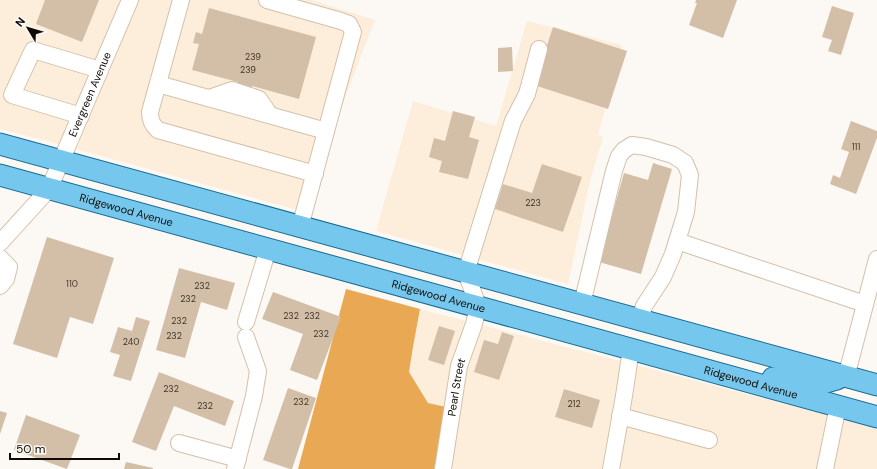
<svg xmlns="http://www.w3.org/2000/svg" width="877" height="469" font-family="'DM Sans',sans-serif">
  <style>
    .built { fill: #fdeedc }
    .forest { fill: #e9a854 }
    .building { fill: #d3bfa8 }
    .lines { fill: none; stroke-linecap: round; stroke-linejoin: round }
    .minor-casing { stroke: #d4c0a9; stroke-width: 18 }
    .major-casing { stroke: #176c94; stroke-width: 23 }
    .minor { stroke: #fff; stroke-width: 16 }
    .major { stroke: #76c7ed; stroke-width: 21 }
    .labels { text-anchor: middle; stroke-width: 3; stroke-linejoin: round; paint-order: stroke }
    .number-label { font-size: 9px; fill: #41372d }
    .street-label { font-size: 11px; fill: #100a04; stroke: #fcf8f3 }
  </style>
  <rect width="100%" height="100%" fill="#fcf8f3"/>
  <g class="built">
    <polygon points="0,0 121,0 59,144 0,129"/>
    <polygon points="139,0 312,0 375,20 301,211 76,149"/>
    <polygon points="527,21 622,45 598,135 603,137 590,181 568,284 376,231 413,101 496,126"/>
    <polygon points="420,309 877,428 877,469 434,469 451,408 428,403 409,372 413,347"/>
  </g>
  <polygon class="forest" points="346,289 420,309 413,347 409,372 428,403 451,408 434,469 298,469"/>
  <g class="building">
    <polygon points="45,0 99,0 82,42 36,24"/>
    <polygon points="696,0 737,0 723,38 689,25 697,3 695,3"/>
    <polygon points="832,6 854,13 841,55 828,51 832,40 822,37"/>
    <polygon points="209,8 316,37 299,99 252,86 246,106 232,102 238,82 192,70 199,44 193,43 196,32 202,34"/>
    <polygon points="553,27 627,51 608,109 534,85"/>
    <polygon points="512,47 513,71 498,72 498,48"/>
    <polygon points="453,111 475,117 469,137 479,140 468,179 439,172 442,161 429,157 434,138 445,141"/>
    <polygon points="851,121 877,131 877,138 856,194 830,184 833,175 840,178 849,152 841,149"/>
    <polygon points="653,163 672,169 641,274 599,262 624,173 648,180"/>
    <polygon points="542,164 582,177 563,232 495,209 503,184 532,193"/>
    <polygon points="47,237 114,258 93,324 70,317 57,358 13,344"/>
    <polygon points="179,268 235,283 227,310 201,302 185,358 156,350"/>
    <polygon points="273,292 341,317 317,380 290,370 303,334 262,319"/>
    <polygon points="136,317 150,321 131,381 113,376 120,355 110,352 118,327 132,331"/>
    <polygon points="439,326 455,331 444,365 428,360"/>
    <polygon points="502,332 514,336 499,380 474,372 484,340 498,344"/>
    <polygon points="159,372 234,401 225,426 174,406 156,451 132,442"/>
    <polygon points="288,388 316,398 292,469 290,469 263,460"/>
    <polygon points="564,389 600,400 592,428 555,417"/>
    <polygon points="0,411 7,413 0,434"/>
    <polygon points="26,415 80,435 67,469 14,450"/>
    <polygon points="126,462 153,468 153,469 124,469"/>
  </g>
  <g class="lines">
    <g class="minor-casing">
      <g id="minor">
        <path d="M181 0 150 112C150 120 152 125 158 130L315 174"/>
        <polyline points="267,0 341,21 349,24 353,32 300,227"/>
        <polyline points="158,84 326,131"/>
        <polyline points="209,98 232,90 259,99 270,115"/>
        <polyline points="81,116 12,95 33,50 100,70"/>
        <polyline points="677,241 865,304"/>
        <path id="s1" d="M0 243 49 189 130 0"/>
        <polyline points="0,258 9,267 6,279 0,286"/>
        <polyline points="582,304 614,171 619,156 624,150 632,145 646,147 673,155 685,163 690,175 686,212 673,254 663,277 644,306 640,320"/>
        <polyline points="246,322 268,249"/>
        <polyline points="846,377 877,259"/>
        <polyline points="620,416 709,440"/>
        <polyline points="179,443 238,459"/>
        <polyline points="235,469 254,396 258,371 246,337"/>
        <path id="s2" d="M443 469 459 366 474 324 478 306 466 272 513 121 527 94 539 49"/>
        <polyline points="611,469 624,396 631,349"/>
        <polyline points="825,469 838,406"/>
      </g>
    </g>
    <g class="major-casing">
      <g id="major">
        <polyline points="0,144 877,385"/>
        <path id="s3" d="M0 175 877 417"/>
        <polyline points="773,378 823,383 837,379"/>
      </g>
    </g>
    <use href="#minor" class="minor"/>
    <use href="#major" class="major"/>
  </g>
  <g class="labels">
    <g class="number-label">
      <text x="253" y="60">239</text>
      <text x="248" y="73">239</text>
      <text x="856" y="150">111</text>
      <text x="533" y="206">223</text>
      <text x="72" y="287">110</text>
      <text x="202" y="289">232</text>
      <text x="188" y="302">232</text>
      <text x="291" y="319">232</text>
      <text x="312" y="319">232</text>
      <text x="179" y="324">232</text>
      <text x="321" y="337">232</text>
      <text x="174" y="339">232</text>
      <text x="131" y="345">240</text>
      <text x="171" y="392">232</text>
      <text x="301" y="405">232</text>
      <text x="574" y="407">212</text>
      <text x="205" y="409">232</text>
    </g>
    <g class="street-label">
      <text dy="4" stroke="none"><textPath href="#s1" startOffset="176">Evergreen Avenue</textPath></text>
      <text dy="4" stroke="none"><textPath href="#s3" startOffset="131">Ridgewood Avenue</textPath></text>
      <text dy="4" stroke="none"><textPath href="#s3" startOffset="455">Ridgewood Avenue</textPath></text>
      <text dy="4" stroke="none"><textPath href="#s3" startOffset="779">Ridgewood Avenue</textPath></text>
      <text dy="4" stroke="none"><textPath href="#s2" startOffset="83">Pearl Street</textPath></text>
    </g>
  </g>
  <g transform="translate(28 28) rotate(308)" stroke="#fcf8f3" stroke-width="3" paint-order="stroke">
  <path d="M0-3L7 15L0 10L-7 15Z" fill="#100a04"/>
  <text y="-6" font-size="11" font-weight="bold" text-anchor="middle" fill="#100a04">N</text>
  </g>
  <path d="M10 453v6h109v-6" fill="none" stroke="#100a04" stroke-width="2"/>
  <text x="16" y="453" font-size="12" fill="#100a04" stroke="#fcf8f3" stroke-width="3" paint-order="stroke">50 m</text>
</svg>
